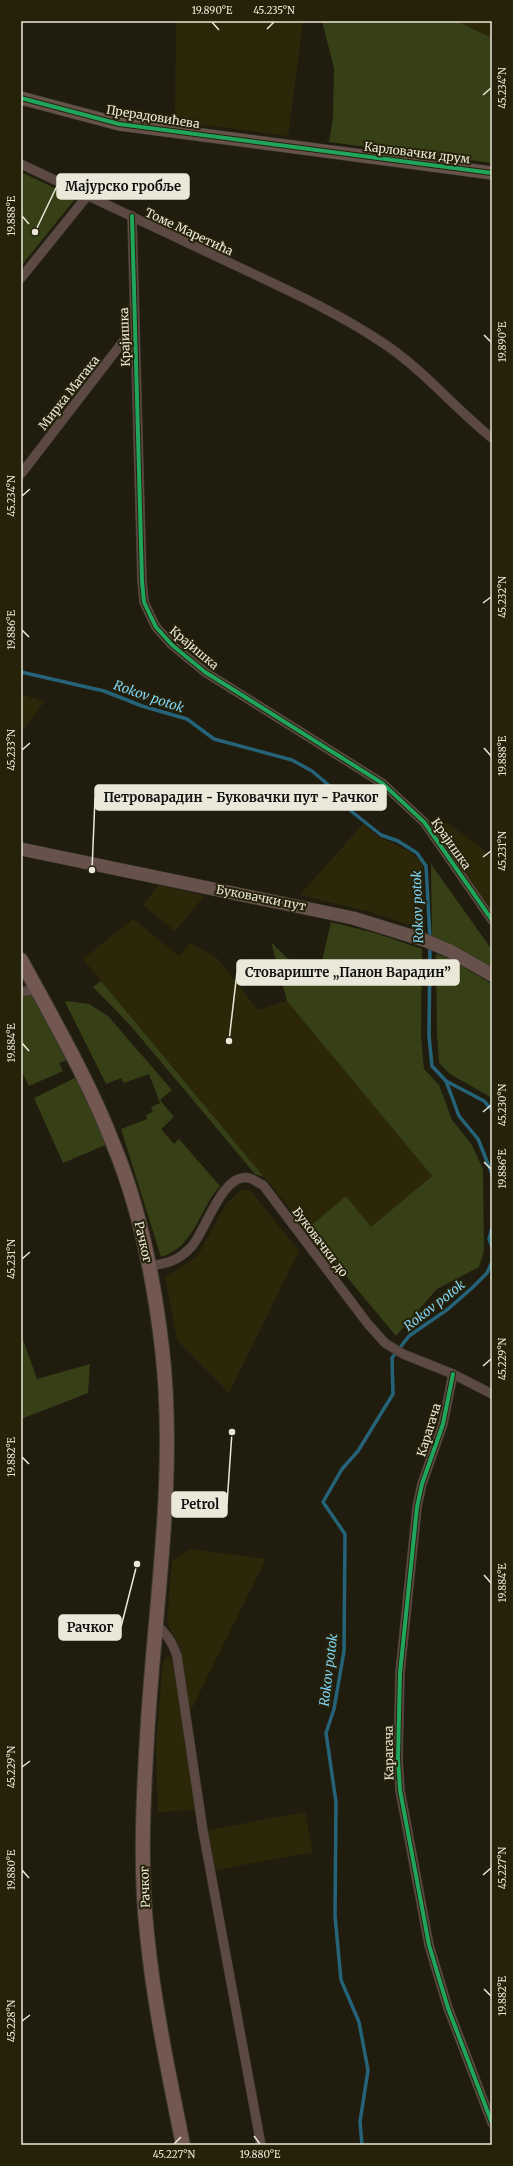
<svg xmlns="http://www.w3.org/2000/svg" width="513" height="2166" font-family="Merriweather,serif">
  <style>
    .built { fill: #2d2709 }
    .green { fill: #363f16 }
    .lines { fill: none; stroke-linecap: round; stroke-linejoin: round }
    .stream { stroke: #256378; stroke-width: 3.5 }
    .street-casing { stroke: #3b392d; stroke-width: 10 }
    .secondary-casing { stroke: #3b392d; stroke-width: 14 }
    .primary-casing { stroke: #3b392d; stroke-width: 16 }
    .street { stroke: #5c4943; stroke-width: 9 }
    .secondary { stroke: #67524b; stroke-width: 13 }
    .primary { stroke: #725850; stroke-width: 14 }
    .cycleway-casing { stroke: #262109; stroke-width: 6 }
    .cycleway { stroke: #20a55d; stroke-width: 4 }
    .ticks { fill: none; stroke: #eae8d9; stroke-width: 1.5 }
    .labels { text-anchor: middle; stroke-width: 4; stroke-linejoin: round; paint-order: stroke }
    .street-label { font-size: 12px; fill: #eae8d9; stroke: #262109 }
    .water-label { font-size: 13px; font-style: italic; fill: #7ed4f6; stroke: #262109 }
    .leader { fill: none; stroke: #eae8d9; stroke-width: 1.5 }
    .callout-dot { fill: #eae8d9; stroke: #262109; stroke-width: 1.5 }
    .callout { fill: #eae8d9; stroke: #eae8d9; stroke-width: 1.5 }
    .callout-label { font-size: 13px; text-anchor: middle; font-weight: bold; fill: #111 }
    .neatline { fill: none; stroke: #eae8d9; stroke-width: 1.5 }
    .ticks-label { font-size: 10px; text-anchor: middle; fill: #eae8d9 }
  </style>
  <rect width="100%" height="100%" fill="#201d0f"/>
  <g class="built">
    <polygon points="176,21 303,21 288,136 175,121"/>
    <polygon points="457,21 492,21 492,38"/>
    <polygon points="21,694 44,702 21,733"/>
    <polygon points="446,822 492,856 492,927 434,844"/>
    <polygon points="363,824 377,836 407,850 420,860 423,867 424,930 371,912 300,895"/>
    <polygon points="159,885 204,896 175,931 143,905"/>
    <polygon points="133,919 179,956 190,943 217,958 258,1010 287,1001 432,1176 371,1227 346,1196 307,1229 83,959"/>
    <polygon points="241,1190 250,1190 299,1251 229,1393 177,1340 165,1277 197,1257 226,1204"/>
    <polygon points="190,1549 266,1559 190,1712 181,1650 167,1622 172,1561"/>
    <polygon points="168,1656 173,1658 196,1810 158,1812 156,1746 163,1660"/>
    <polygon points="305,1812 313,1852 211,1871 203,1831"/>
  </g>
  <g class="green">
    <polygon points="322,21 457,21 492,38 492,163 329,142 333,117 334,68"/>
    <polygon points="21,172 76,198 21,266"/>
    <polygon points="431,864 492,950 492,965 489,967 432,936"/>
    <polygon points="331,922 375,933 422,949 421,1037 424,1069 439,1085 452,1120 472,1145 483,1169 484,1251 479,1267 437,1289 396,1336 307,1229 346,1196 371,1227 432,1176 287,1001 271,942 306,977 322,961"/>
    <polygon points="436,954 448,958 492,984 492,1098 450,1074 439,1063 437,1036"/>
    <polygon points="101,981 264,1177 255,1174 130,1025 93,987"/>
    <polygon points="24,995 42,995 70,1059 59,1063 63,1071 29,1086 21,1070 21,996"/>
    <path d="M67 1001 89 1004 108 1016 172 1090 160 1100 174 1117 161 1129 174 1144 179 1139 220 1186C199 1209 195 1247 161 1257L121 1129 147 1119 146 1115 153 1112 151 1107 160 1103 149 1074 124 1083 121 1078 106 1084 65 1002Z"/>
    <polygon points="81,1075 110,1143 63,1163 34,1098"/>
    <polygon points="23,1340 37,1379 90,1364 88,1393 21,1419 21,1341"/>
  </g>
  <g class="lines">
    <g class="stream">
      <polyline points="21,672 104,691 142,706 187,719 214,739 292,760 312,771 331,787 351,811 381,835 398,841 417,853 426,866 430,939"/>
      <polyline points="430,945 429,1036 432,1066 446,1081 459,1116 478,1139 492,1174"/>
      <polyline points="446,1081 484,1101 492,1110"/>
      <polyline points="492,1228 489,1239 492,1247"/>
      <polyline points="362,2145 360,2122 368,2070 359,2022 341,1980 335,1916 336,1802 326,1733 334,1709 344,1651 345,1534 323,1502 342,1469 358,1451 393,1394 392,1358 409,1336 448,1309 472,1288 487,1273 492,1262"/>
    </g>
    <g class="street-casing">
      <g id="street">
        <path d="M21 164C90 196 159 229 228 262 281 287 334 310 383 343 424 370 454 408 492 438"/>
        <polyline points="132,216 142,581 144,602 151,617 156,627 172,645 205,672 382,783 424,822 492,920"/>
        <polyline points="21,278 88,195"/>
        <polyline points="21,474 135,326"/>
        <polyline points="21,992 37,989"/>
        <path d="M148 1266C166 1264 179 1261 192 1246 205 1232 223 1171 249 1178 253 1179 258 1183 263 1185L368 1324 385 1343 403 1354 453 1374 492 1394"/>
        <polyline points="453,1374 443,1424 422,1484 417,1507 400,1673 398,1759 400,1790 429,1945 448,2008 492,2123"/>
        <path d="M156 1624C167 1634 172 1642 177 1656L203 1831 261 2145"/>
      </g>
    </g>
    <g class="secondary-casing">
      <g id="secondary">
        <polyline points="21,98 119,124 492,173"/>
        <polyline points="21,849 353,918 424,940 450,951 492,975"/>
      </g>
    </g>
    <g class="primary-casing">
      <path id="primary" d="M21 960C54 1021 89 1081 114 1146 140 1209 154 1280 162 1348 177 1478 154 1609 147 1738 143 1803 140 1870 147 1934 154 2005 169 2075 183 2145"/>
    </g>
    <use href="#street" class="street"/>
    <use href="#secondary" class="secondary"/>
    <use href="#primary" class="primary"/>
    <g class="cycleway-casing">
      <g id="cycleway">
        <polyline points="21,98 119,124 492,173"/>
        <polyline points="132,216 142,581 144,602 151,617 156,627 172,645 205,672 382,783 424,822 492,920"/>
        <polyline points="453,1374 443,1424 422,1484 417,1507 400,1673 398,1759 400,1790 429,1945 448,2008 492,2123"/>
      </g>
    </g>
    <use href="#cycleway" class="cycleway"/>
  </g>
  <path class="ticks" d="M212 22 219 30M267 29 274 22M483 95 491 88M22 216 29 224M484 335 491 342M22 496 30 489M483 603 491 597M22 630 29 637M484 748 491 756M22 750 30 743M483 857 491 851M22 1043 29 1051M483 1112 491 1105M484 1162 491 1169M22 1259 30 1252M483 1366 491 1359M22 1457 29 1464M484 1575 491 1583M22 1767 30 1761M22 1870 29 1878M483 1875 491 1868M484 1989 491 1996M22 2021 30 2015M254 2136 260 2144M174 2144 181 2137"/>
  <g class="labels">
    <g class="street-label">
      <text transform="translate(153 117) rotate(9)" y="4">Прерадовићева</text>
      <text transform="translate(417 153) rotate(7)" y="4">Карловачки друм</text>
      <text transform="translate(189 232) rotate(25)" y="4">Томе Маретића</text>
      <text transform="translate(125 337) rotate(-92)" y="4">Крајишка</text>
      <text transform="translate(69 393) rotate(-52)" y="4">Мирка Матака</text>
      <text transform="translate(194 648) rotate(40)" y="4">Крајишка</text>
      <text transform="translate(451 844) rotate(55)" y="4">Крајишка</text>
      <text transform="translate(261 898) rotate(11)" y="4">Буковачки пут</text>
      <text transform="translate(143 1242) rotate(77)" y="4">Рачког</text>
      <text transform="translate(320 1242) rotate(53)" y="4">Буковачки до</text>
      <text transform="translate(429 1430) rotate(-73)" y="4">Карагача</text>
      <text transform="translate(389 1753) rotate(-91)" y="4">Карагача</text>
      <text transform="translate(145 1887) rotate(-92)" y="4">Рачког</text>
    </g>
    <g class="water-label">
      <text transform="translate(149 696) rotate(19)" y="5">Rokov potok</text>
      <text transform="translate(417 907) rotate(-92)" y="5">Rokov potok</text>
      <text transform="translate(434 1305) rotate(-38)" y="5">Rokov potok</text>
      <text transform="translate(328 1670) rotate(-83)" y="5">Rokov potok</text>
    </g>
  </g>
  <path class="leader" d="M35 232L57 186M92 870L95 798M229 1041L237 972M232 1432L227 1504M137 1564L121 1627"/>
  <g class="callout-dot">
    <circle cx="35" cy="232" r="4"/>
    <circle cx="92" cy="870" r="4"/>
    <circle cx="229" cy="1041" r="4"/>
    <circle cx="232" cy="1432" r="4"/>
    <circle cx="137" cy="1564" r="4"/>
  </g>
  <g class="callout">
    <rect x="57" y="174" width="132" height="25" rx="4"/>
    <rect x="95" y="785" width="291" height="25" rx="4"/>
    <rect x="237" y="960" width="222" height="25" rx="4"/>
    <rect x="172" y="1492" width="55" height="25" rx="4"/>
    <rect x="59" y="1615" width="62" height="25" rx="4"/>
  </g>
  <g class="callout-label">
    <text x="123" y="191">Мајурско гробље</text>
    <text x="241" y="802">Петроварадин - Буковачки пут - Рачког</text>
    <text x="348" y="977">Стовариште „Панон Варадин”</text>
    <text x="200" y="1509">Petrol</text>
    <text x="90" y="1632">Рачког</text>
  </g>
  <rect width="513" height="2166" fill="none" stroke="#262109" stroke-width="44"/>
  <rect x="22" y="22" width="469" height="2122" class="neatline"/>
  <g class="ticks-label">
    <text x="212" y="14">19.890°E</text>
    <text x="274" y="14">45.235°N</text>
    <text transform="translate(502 88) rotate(-90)" y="4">45.234°N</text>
    <text transform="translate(11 216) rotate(-90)" y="4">19.888°E</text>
    <text transform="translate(502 342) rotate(-90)" y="4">19.890°E</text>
    <text transform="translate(11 496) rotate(-90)" y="4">45.234°N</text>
    <text transform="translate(502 597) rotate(-90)" y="4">45.232°N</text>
    <text transform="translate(11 630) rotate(-90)" y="4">19.886°E</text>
    <text transform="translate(11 750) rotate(-90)" y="4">45.233°N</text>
    <text transform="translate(502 756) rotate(-90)" y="4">19.888°E</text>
    <text transform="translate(502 851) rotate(-90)" y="4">45.231°N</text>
    <text transform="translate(11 1043) rotate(-90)" y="4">19.884°E</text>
    <text transform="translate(502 1105) rotate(-90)" y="4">45.230°N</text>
    <text transform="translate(502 1169) rotate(-90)" y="4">19.886°E</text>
    <text transform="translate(11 1259) rotate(-90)" y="4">45.231°N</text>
    <text transform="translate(502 1359) rotate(-90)" y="4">45.229°N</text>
    <text transform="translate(11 1457) rotate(-90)" y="4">19.882°E</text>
    <text transform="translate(502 1583) rotate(-90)" y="4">19.884°E</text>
    <text transform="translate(11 1767) rotate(-90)" y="4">45.229°N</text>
    <text transform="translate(502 1868) rotate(-90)" y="4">45.227°N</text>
    <text transform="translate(11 1870) rotate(-90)" y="4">19.880°E</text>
    <text transform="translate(502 1996) rotate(-90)" y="4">19.882°E</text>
    <text transform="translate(11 2021) rotate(-90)" y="4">45.228°N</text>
    <text x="174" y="2158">45.227°N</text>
    <text x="260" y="2158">19.880°E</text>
  </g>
</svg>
